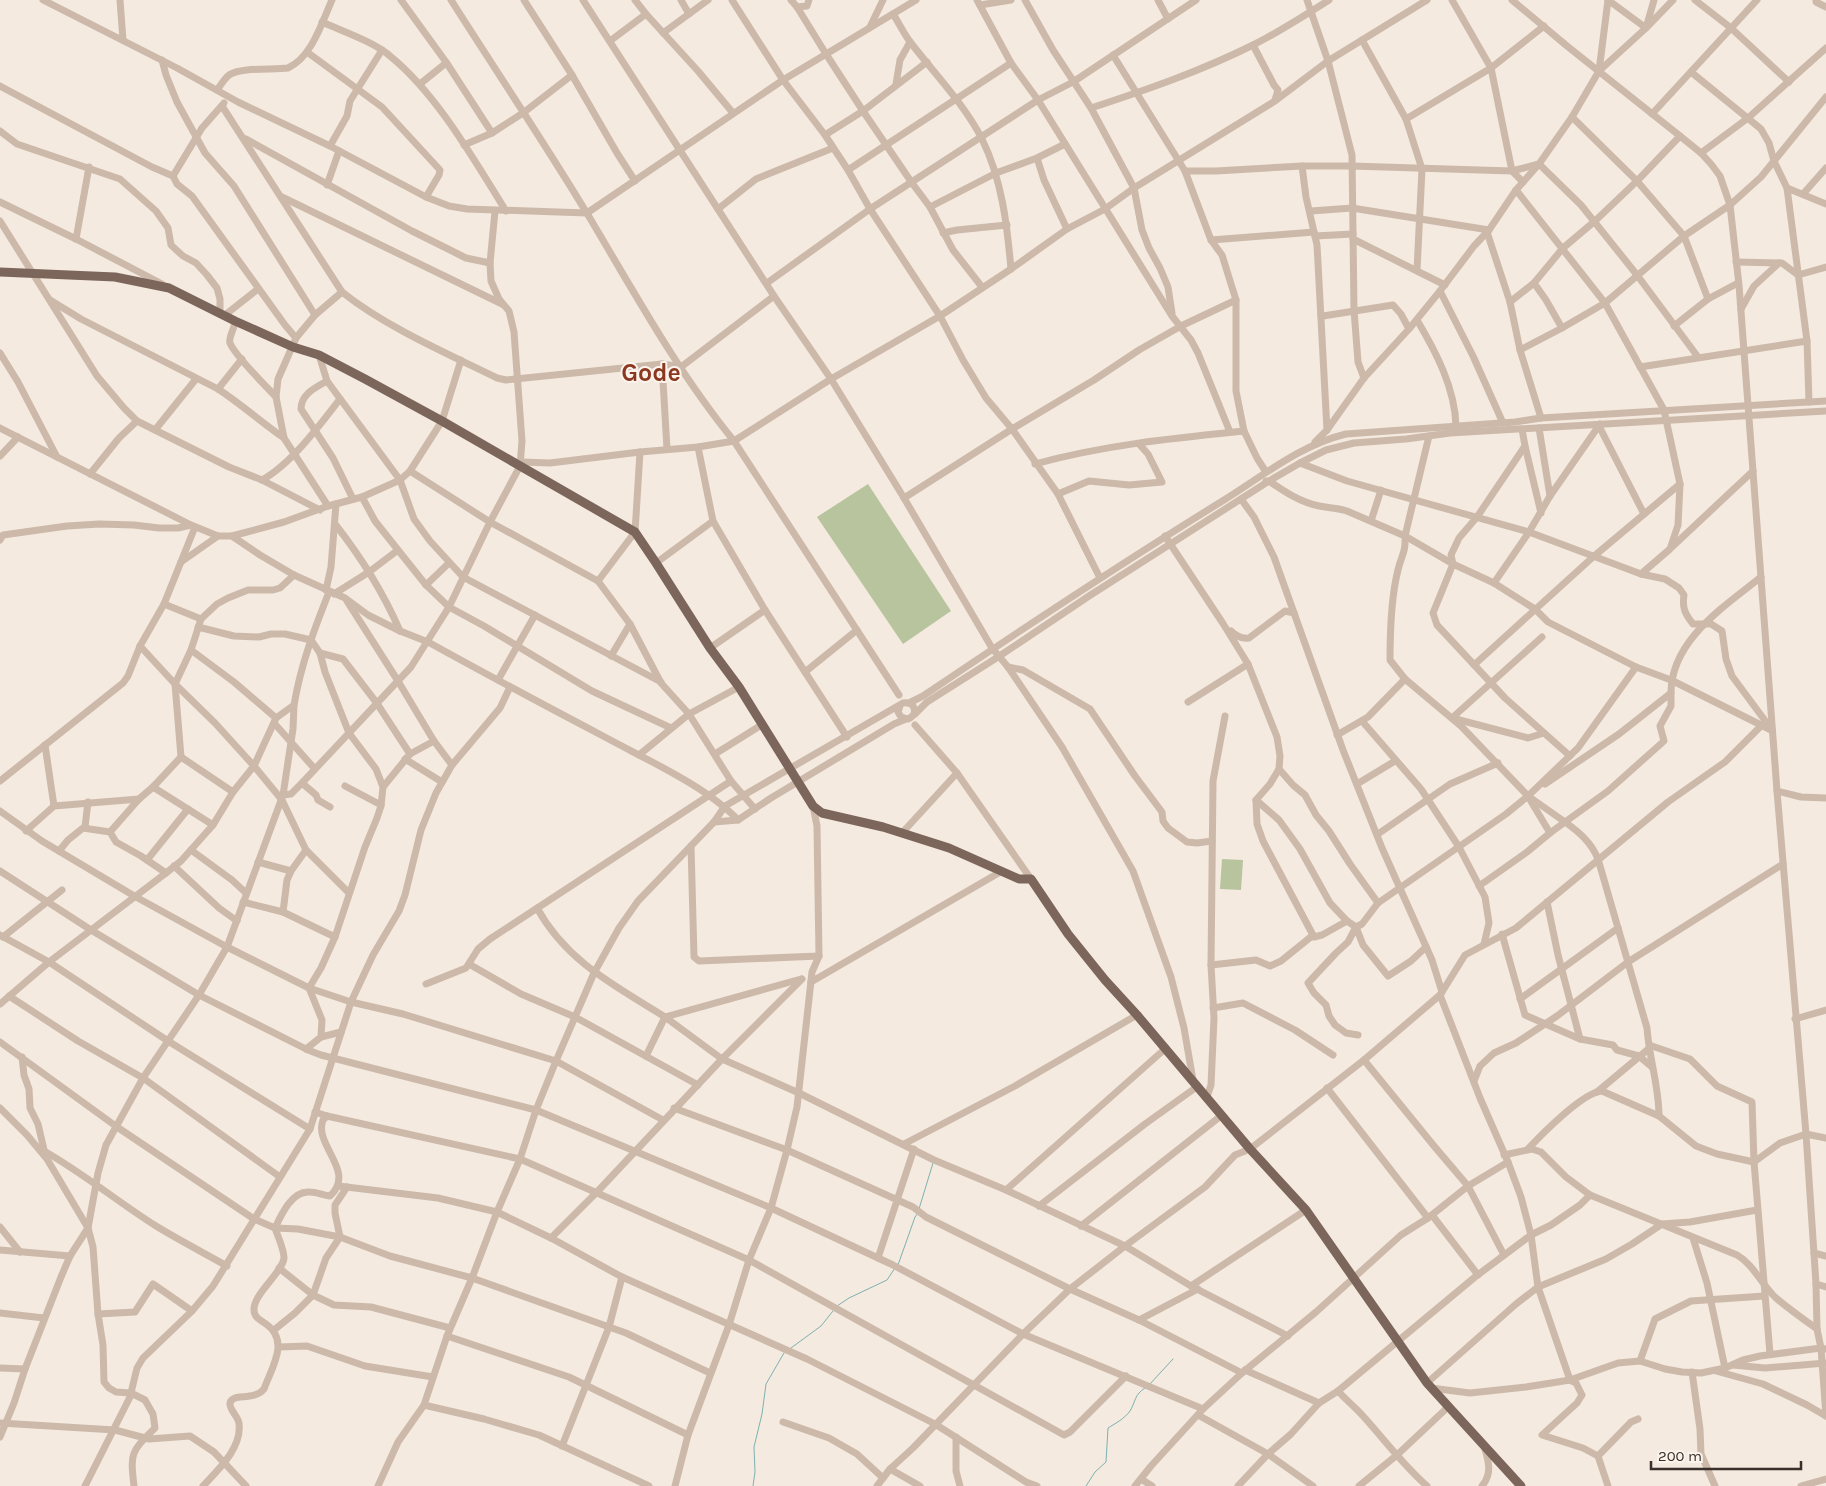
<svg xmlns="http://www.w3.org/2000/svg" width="1826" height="1486" font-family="Karla,sans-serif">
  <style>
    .green { fill: #b8c49e }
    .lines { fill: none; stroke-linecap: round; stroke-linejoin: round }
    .stream { stroke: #7db1b2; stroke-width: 1 }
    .minor { stroke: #cdb9aa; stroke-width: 7 }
    .major { stroke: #7c655b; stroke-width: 9 }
    .labels { text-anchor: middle; stroke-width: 4; stroke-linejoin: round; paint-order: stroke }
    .town-label { font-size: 25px; font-weight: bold; fill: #8c3720; stroke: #fbf4ec }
  </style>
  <rect width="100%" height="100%" fill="#f4eadf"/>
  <g class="green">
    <polygon points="868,484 951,611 903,644 817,517"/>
    <polygon points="1222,859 1243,860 1241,890 1220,889"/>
  </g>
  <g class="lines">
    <g class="stream">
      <polyline points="919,1209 933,1163"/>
      <polyline points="898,1265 915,1217 918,1213"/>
      <polyline points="837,1306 849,1298 887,1280 895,1268"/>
      <polyline points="791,1348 821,1326 833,1311"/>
      <polyline points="1150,1384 1173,1359"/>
      <polyline points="753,1486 755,1472 754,1447 762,1414 766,1384 784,1353"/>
      <path d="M1086 1486 1095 1472 1106 1462 1108 1428C1116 1423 1124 1419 1130 1411 1136 1401 1134 1395 1145 1388"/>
    </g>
    <g class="minor">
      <polyline points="43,0 177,68 238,102 330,146 426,197 449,206 467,209 587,213 783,80 916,0"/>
      <polyline points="120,0 123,40"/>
      <polyline points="401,0 446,62 492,133"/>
      <path d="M451 0C496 71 544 142 588 215 633 290 678 373 734 441L899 695"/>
      <polyline points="524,0 572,75 617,153 635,181"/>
      <polyline points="583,0 774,296 831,379 904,498 992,648 1008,667 1062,747 1133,871 1171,977 1184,1028 1193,1080"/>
      <polyline points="635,0 646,14 698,71 733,113"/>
      <polyline points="681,0 689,14"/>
      <polyline points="732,0 783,80 825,135 848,170 870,209 940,316 963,360 986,398 1012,429 1058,494 1100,578"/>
      <polyline points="791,0 797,7 826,54 863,111 912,183 930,207 953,250 982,287"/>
      <polyline points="977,0 1011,63 1038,100 1172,316 1191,340 1198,353 1230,432"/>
      <polyline points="1025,0 1053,50 1091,108 1134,188 1142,230 1149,248 1160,268 1168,287 1172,313"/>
      <polyline points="1158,0 1168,19"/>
      <polyline points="1307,0 1328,61 1352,155 1354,310 1358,362 1364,378"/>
      <polyline points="1452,0 1491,68 1512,171 1523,182"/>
      <polyline points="1512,0 1567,46 1680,136 1701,153 1711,164 1720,176 1730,205 1739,285 1777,791 1806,1134 1816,1284 1817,1329 1821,1348 1826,1416"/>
      <polyline points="1608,0 1646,28 1654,0"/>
      <polyline points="1695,0 1731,28 1789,82"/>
      <polyline points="1816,0 1816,2 1826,7"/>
      <polyline points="980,5 1011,0"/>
      <polyline points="797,7 807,6 809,0"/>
      <path d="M893 14C899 23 904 34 911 43 934 73 965 105 982 139 1002 180 1007 224 1011 269"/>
      <path d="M322 22C342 31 374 42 390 56 437 94 474 160 506 211"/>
      <polyline points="870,27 883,0"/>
      <polyline points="663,33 708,0"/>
      <polyline points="1362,40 1406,119 1422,169 1417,270"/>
      <polyline points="610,41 646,14"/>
      <polyline points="1253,45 1274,85 1278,90 1275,100"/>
      <polyline points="307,52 382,107 440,170 439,175 426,197"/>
      <polyline points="1113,55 1185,171 1211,240 1222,255 1236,300 1236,391 1244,431"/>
      <polyline points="162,60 166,75 177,102 205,153 234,186 315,315"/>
      <polyline points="1599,71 1608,0"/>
      <polyline points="1691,72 1761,129 1769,143 1774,161 1787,188 1826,204"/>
      <polyline points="420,84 446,63"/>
      <polyline points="896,84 900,60 910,42"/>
      <polyline points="0,86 152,167 173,176 177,184 192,196 285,325 296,338"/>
      <path d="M217 90C221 85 224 79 229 75 241 67 273 70 288 68 312 57 322 22 332 0"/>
      <path d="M222 106 342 292C386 327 446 353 497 378L506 380 662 364 681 367 774 296"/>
      <path d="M1091 108C1146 90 1201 71 1253 45 1279 32 1304 16 1329 0"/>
      <polyline points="1652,114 1757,0"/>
      <polyline points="1572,117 1637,181 1684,236 1708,299"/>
      <polyline points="1406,119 1491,68 1544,26"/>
      <polyline points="0,131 17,144 120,179 156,211 168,228 171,245 183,256 196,263 207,275 217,288 220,299 220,312"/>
      <polyline points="825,135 863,111 927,62"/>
      <polyline points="246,139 412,231 466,258 490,263"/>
      <polyline points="464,145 492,133 523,113 572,75"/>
      <polyline points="330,146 347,116 350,101 382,50"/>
      <polyline points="1701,153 1748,118 1826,48"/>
      <polyline points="1037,158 1044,180 1067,229"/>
      <polyline points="1302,166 1306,197 1317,245 1327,430"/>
      <polyline points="848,170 1011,63"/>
      <polyline points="1185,171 1216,171 1302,166 1351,166 1512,171 1539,164 1581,205 1637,275 1698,357"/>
      <polyline points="173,176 202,128 224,103"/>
      <polyline points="327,185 339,151"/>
      <polyline points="1516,190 1605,303 1664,410 1680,484 1678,525 1670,549 1641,574"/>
      <polyline points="1803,194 1826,168"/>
      <polyline points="282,197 502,304"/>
      <polyline points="0,202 76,239 162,284"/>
      <polyline points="930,207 996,173 1037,158 1065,144"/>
      <polyline points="718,209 756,179 833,148"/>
      <polyline points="1311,211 1352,208 1489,230"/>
      <polyline points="0,221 97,376 124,408 137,421 229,467 262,480 320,510"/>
      <polyline points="1487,232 1510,302 1520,350 1541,418"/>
      <polyline points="943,233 957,230 1007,225"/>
      <polyline points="1315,236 1353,234"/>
      <polyline points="76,239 89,167"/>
      <polyline points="1353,239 1445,285"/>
      <polyline points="1211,240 1314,232"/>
      <polyline points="1736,262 1782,263 1798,275 1826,267"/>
      <polyline points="767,283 870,209 1038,100 1073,82 1196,0"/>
      <polyline points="1534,283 1546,300 1562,328"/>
      <polyline points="1440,291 1473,356 1503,423"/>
      <path d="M50 300 81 319 218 389C241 404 261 422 284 438"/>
      <polyline points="1510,302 1534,283 1563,248 1595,221 1637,181 1680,136"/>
      <polyline points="1741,309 1754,286 1779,263"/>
      <polyline points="225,315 258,289"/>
      <polyline points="1321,315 1323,316 1393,305 1401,314 1409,329"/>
      <path d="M1417 320C1436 352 1455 388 1456 426"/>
      <path d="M235 321C235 328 228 338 230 343 235 356 265 385 276 397"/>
      <polyline points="1674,326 1708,299 1738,283"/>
      <polyline points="1807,341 1809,402"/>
      <polyline points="1520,350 1562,328 1605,303 1684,236 1730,205 1761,177 1826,97"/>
      <polyline points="0,353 18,382 57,457"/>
      <polyline points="319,355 327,381 400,480"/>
      <polyline points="662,364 667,449"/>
      <polyline points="1640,367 1807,341 1787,188"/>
      <path d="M327 381C315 388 301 394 301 409L333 458 353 499"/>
      <polyline points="218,389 242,359"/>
      <polyline points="1599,426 1644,514"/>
      <polyline points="0,428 191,525"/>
      <polyline points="1539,428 1550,496"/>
      <polyline points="1522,429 1525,446 1477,517 1459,538 1451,555 1453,564 1433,613 1437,625 1505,698 1570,756"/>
      <polyline points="155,430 196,379"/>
      <path d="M1429 436 1405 536C1406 553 1401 556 1398 570 1391 597 1390 633 1390 660L1405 679 1461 726 1528 796 1565 822 1608 791 1664 741 1660 726 1671 706V693"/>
      <polyline points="1315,442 1327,430 1364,378 1409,329 1440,291 1474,246 1489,230 1516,190 1539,164 1572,117 1599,71 1646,28 1673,0"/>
      <polyline points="1525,446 1541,513"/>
      <polyline points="698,447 713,521 765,610 847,737"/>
      <polyline points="0,456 18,437"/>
      <polyline points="521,462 550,463 640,452 698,447 734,441 831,379 940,316 1011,269 1067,229 1105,209 1134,188 1275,101 1328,61 1427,0"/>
      <path d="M1300 463 1347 481 1529 532 1641 574 1665 579 1679 588 1684 595C1682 608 1685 614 1693 624H1711L1722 631 1726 659 1732 676 1772 730"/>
      <path d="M1035 464C1103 445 1175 438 1244 431L1257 458 1266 472"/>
      <polyline points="410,471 490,522 598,581 630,624 661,683 689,714 731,781 755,809"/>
      <polyline points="90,474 119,438 137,421"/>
      <path d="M262 480C291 464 320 425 340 399"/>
      <polyline points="400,480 414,519 430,541 463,577 661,682"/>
      <path d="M1266 481H1269C1285 492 1300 502 1319 506 1329 508 1338 508 1347 511L1405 536 1453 564 1494 583 1535 609 1548 622 1636 667 1671 680 1771 730"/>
      <polyline points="1058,494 1089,481 1129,485 1162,482 1148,454 1139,444"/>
      <polyline points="362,497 375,521 398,550 426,585 449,607 484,626 592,691 671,728"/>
      <polyline points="904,498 1012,429 1094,380 1139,350 1181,326 1236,300"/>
      <polyline points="1241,499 1254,517 1274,557 1343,750 1382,848 1432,960 1442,992 1440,995 1480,1098 1508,1162 1521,1197 1531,1235 1538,1287 1570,1380 1576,1383 1582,1395 1577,1403 1542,1435 1583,1448 1598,1456 1631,1422 1638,1419"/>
      <polyline points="328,506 284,438 276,397 278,379 296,338 315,315 342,292"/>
      <polyline points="1371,521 1381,490"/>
      <path d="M335 524C361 557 383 592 400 631"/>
      <polyline points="232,536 284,522 328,506 362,497 400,480 410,471 442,421 461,360"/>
      <polyline points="1165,536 1222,622 1248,664 1277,737 1280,756 1279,769 1270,784 1256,800 1257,824 1263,841 1314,937 1322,935 1347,921 1356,927 1362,924 1378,903 1506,814 1528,796 1578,748 1636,667"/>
      <path d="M0 540 3 535 67 526 99 524 134 525 159 528H178L191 525 218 536H232L260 555 294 575 345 598 368 615 400 631 428 642C486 674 544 705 603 736 645 759 706 786 738 820"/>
      <polyline points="1672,547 1753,471"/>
      <polyline points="181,562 218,536"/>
      <polyline points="656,563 713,521"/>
      <polyline points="598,581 635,532 640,452"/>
      <polyline points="1494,583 1529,532 1550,496 1600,424"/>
      <polyline points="426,585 449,563"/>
      <polyline points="326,590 331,567 336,504"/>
      <polyline points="334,594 369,572 398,550"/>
      <polyline points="347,601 398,681 434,741 452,765"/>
      <polyline points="164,604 201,619"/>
      <polyline points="198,627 234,636 259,637 271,634 285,634 311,640 320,653 325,672 349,733 376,769 383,787 381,806 377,818 365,847 335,937 321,968 309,988 322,1020 321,1037 306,1049"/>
      <path d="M1231 631C1236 636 1242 639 1249 638L1285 611 1294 613"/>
      <polyline points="1542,637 1452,718 1528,738 1544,733"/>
      <polyline points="140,646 175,684 215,723 254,766 282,800 306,850 349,893"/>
      <polyline points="710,648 765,610"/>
      <polyline points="191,650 234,682 276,718"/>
      <polyline points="320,653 343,659 376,702 410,754"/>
      <polyline points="611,656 630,624"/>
      <polyline points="1474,665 1593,557 1680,484"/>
      <polyline points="1008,667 1023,670 1090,709 1135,776 1162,812 1163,821 1168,828 1187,842 1197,843 1212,841"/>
      <polyline points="805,672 857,630"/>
      <polyline points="498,680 535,615"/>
      <polyline points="1188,702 1248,664"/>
      <path d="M909 703 923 696C1022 629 1122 563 1224 500 1263 476 1300 445 1346 434L1515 422 1541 418 1826 401"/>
      <polyline points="915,714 927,702 998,657 1089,596 1269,481 1300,463 1326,450 1354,443 1406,439 1450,433 1826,411"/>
      <polyline points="1362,721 1421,789 1459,847 1485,897 1489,923 1484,944"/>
      <polyline points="274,723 314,768"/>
      <polyline points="915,725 957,773 1031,879"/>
      <polyline points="1337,735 1368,717 1405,679"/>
      <polyline points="45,745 54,806"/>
      <polyline points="715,754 763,724"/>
      <polyline points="639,755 689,714 739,687"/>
      <polyline points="181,757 233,792"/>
      <polyline points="405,759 442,782"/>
      <polyline points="1279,769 1293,785 1305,795 1316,815 1329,831 1350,864 1378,903"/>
      <polyline points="0,781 123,683 128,676 140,646 164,604 195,527"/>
      <polyline points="302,783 316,795 318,800 330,807"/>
      <polyline points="1357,784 1395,761"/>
      <path d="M1545 784 1619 734 1671 693C1671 640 1725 606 1761 577"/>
      <polyline points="345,786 381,805"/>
      <polyline points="153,787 213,825"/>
      <polyline points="383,787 410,754 434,741"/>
      <polyline points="1777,791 1801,797 1826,798"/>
      <polyline points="283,795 293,729 294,705"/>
      <polyline points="1256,800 1279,820 1300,849 1330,903 1347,921"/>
      <polyline points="0,811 42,841 136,897 227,947 309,988 351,1002 403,1014 556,1061 663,1120"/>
      <polyline points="714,822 738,820 771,798 894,724 906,719"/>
      <polyline points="85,827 88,802"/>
      <polyline points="26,831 54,806 139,799"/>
      <polyline points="110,832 139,799 153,787 181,757 175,684 191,650 201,619 217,604 228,598 248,590 273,590 280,588 294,575"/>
      <polyline points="902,833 957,773"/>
      <path d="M1550 833 1565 822C1579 832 1591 842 1598 859L1647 1028C1649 1058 1659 1086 1659 1116"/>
      <polyline points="1378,834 1450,784 1498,763"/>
      <polyline points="691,846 694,957 699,961 819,956"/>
      <polyline points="191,850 232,880 246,893"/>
      <polyline points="59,851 68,840 83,828 110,832 116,842 141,856 166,873"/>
      <polyline points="147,860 188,809"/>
      <polyline points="258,862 291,871"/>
      <polyline points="174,866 219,908 237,921"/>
      <polyline points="0,871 91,930 199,995 308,1050 321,1055 536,1110 771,1208 893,1265 1023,1334 1203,1409"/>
      <polyline points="1479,886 1527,852 1550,833 1529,798"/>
      <polyline points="243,902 283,912 335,937"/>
      <polyline points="1547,902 1558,955 1580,1039 1613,1045 1617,1050 1639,1056 1652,1067"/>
      <path d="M537 908C567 962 614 985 665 1017L801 979"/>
      <polyline points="283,912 287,880 291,871 306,850"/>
      <polyline points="1502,934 1525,1015 1580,1039"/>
      <polyline points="0,935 49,962 168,1041 310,1129"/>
      <polyline points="3,937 62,890"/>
      <polyline points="469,964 521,994 575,1017 698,1085"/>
      <polyline points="1211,965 1256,960 1270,966 1281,961 1312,936"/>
      <polyline points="811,982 1002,871"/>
      <polyline points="426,984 466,968 478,949 490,939 731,781"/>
      <polyline points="1442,992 1465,955 1516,928 1668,802 1725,762 1762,725"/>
      <polyline points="9,996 78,1041 143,1078 280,1177"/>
      <polyline points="1520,999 1618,928"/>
      <path d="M0 1004 49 962 166 873 181 861 213 825 233 792 254 766 276 718 294 705C301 664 314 630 329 592"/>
      <polyline points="1213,1008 1243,1003 1295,1030 1333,1055"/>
      <polyline points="1795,1019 1826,1010"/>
      <polyline points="1358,1035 1346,1033 1335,1025 1329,1016 1326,1005 1314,993 1308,983 1336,953 1348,942 1356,927 1363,945 1388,976 1411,961 1426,947"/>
      <polyline points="321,1037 341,1032"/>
      <polyline points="0,1042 117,1127 254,1219 275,1228 298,1229 340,1237 390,1256 472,1278 626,1333 710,1373"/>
      <polyline points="646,1056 665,1017 722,1059 799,1093 934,1160 1006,1190 1125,1246 1191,1286 1288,1336"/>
      <polyline points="22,1057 24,1075 29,1089 30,1108 38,1124 45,1154"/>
      <polyline points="1364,1060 1434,1146 1468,1186 1504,1255"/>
      <polyline points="1474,1081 1480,1066 1494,1053 1516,1043 1557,1016 1628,962 1783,864"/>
      <polyline points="1327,1088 1428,1218"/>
      <polyline points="1597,1092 1652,1046 1690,1059 1717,1086 1752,1102 1754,1162 1770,1354"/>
      <polyline points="1207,1097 1211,1085 1214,1018 1211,965 1213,781 1225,716"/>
      <path d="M0 1108 27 1135 47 1159 88 1228 93 1247 98 1314 103 1345 104 1382 109 1388 116 1392 131 1393 145 1400 153 1414 155 1428C131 1452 130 1452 134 1486"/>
      <polyline points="674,1108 787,1150 913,1207 926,1217 1070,1289 1139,1320 1242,1373"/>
      <polyline points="315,1112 327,1116 520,1159 749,1260 1064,1435 1070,1432 1126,1376"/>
      <polyline points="904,1144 1015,1086 1137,1015"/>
      <path d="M1528 1149C1541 1135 1583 1092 1602 1091L1659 1116 1696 1146 1717 1154 1754 1162 1780 1143 1806 1134 1826 1138"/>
      <path d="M44 1151C83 1173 118 1202 156 1226 179 1240 204 1253 227 1266"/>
      <path d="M1504 1155 1532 1149 1541 1152 1566 1177 1590 1195 1737 1255C1753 1264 1762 1285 1776 1298 1789 1309 1803 1319 1817 1329"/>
      <polyline points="338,1186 438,1198 497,1212 551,1238 622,1277 807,1359 935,1424 1026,1482 1037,1486"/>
      <polyline points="1006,1190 1166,1048"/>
      <polyline points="1039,1206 1145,1124 1198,1086"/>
      <polyline points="1432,1215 1478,1275"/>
      <polyline points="1081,1226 1222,1115"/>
      <polyline points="0,1227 20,1252"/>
      <polyline points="551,1238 597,1192 722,1059 802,979"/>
      <polyline points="1693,1238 1707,1283 1725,1368"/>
      <polyline points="0,1250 70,1256"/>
      <polyline points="1814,1253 1826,1256"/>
      <polyline points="878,1258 914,1149"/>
      <polyline points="279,1268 313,1295 334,1305 371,1307 450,1328"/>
      <polyline points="1816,1284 1826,1287"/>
      <polyline points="1191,1286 1306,1210"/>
      <polyline points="0,1313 44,1318"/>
      <polyline points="98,1314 135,1312 153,1284 192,1311"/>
      <polyline points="1139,1320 1198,1289"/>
      <polyline points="274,1330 295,1313 313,1295 326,1258 340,1237 335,1213 335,1205 347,1187"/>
      <polyline points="447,1336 569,1377 688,1435"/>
      <polyline points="279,1347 307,1346 365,1366 433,1377"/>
      <polyline points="1640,1361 1655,1319 1691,1301 1764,1296"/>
      <polyline points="1733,1365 1765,1368 1826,1363"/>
      <polyline points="0,1368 25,1369"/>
      <polyline points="1245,1370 1319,1403"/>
      <polyline points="1716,1371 1763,1384 1807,1405 1826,1416"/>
      <polyline points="1692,1372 1700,1429 1701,1454 1715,1486"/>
      <polyline points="1427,1383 1516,1304 1538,1287 1606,1259 1632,1244 1662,1224 1690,1222 1757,1210"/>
      <polyline points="1431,1388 1470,1393 1526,1387 1570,1380 1618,1363 1640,1361 1665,1369 1682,1372 1701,1373 1725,1368 1743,1360 1760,1356 1821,1348 1826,1349"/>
      <path d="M1338 1391C1346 1400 1355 1407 1363 1416 1384 1439 1403 1465 1427 1486"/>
      <polyline points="424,1405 484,1419 539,1435 649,1486"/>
      <polyline points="1198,1415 1268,1454 1313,1486"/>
      <polyline points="783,1422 829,1438 857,1454 883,1478"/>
      <polyline points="0,1423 115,1430 149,1439 190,1436 214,1452 246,1486"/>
      <polyline points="0,1437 14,1403 25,1369 61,1277 70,1256 88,1228 98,1173 106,1145 143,1078 199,995 227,947 283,795 291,794 302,783 411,667 449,607 490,522 520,466 522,441 514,332 509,311 499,299 491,281 490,263 495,211"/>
      <polyline points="956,1437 956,1471 960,1486"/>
      <polyline points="562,1446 609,1327 622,1277"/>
      <polyline points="1598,1456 1608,1486"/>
      <polyline points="890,1469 920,1486"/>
      <polyline points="1141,1479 1152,1486"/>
      <polyline points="85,1486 130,1397 137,1368 143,1358 192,1311 213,1286 310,1129 351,1002 373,955 399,911 405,895 421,830 436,793 452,765 500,708 510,687"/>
      <path d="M203 1486C218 1470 242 1448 239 1424 239 1417 229 1410 230 1403 233 1392 253 1402 264 1389 272 1367 290 1341 266 1324 260 1320 254 1317 254 1310 253 1294 283 1272 284 1258 284 1249 278 1237 275 1228 281 1215 292 1190 310 1192 316 1192 323 1195 330 1196 357 1171 313 1145 323 1120L327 1116"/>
      <path d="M378 1486 398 1442 424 1405 447 1336 472 1278 497 1212 520 1159 536 1110 556 1061 594 973 619 928 638 901 714 822 725 806 903 703C915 701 919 714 908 719L901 717 898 712 900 706"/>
      <polyline points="675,1486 688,1435 729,1325 749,1260 771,1208 787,1150 797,1107 812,972 819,956 817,826 813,806"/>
      <polyline points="877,1486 890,1469 913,1448 1023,1334 1070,1289 1125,1246 1205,1187 1235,1155 1250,1149 1364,1060 1440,995"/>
      <polyline points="1135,1486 1151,1466 1203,1409 1242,1373 1316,1312 1401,1235 1428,1218 1468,1186 1508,1162"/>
      <polyline points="1238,1486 1268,1454 1291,1434 1319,1403 1338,1391 1475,1277 1531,1235 1551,1225 1580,1205 1590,1195"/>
      <polyline points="1359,1486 1397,1455 1448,1407"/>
      <path d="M1482 1486C1492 1474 1489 1463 1485 1449"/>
      <polyline points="1801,1486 1826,1479"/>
    </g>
    <polyline class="major" points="0,272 115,277 169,288 235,321 293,347 319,355 365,379 442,421 635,532 656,563 710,648 739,687 813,806 822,813 883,827 949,848 1019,879 1031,879 1068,934 1105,980 1137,1015 1250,1149 1306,1210 1427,1383 1521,1486"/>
  </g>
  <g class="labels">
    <g class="town-label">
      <text x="651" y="381">Gode</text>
    </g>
  </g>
  <path d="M1651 1461v8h150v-8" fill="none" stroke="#3a2f2a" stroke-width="2.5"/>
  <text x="1658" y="1461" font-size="15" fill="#3a2f2a" stroke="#fbf4ec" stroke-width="4" paint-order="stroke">200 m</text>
</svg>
